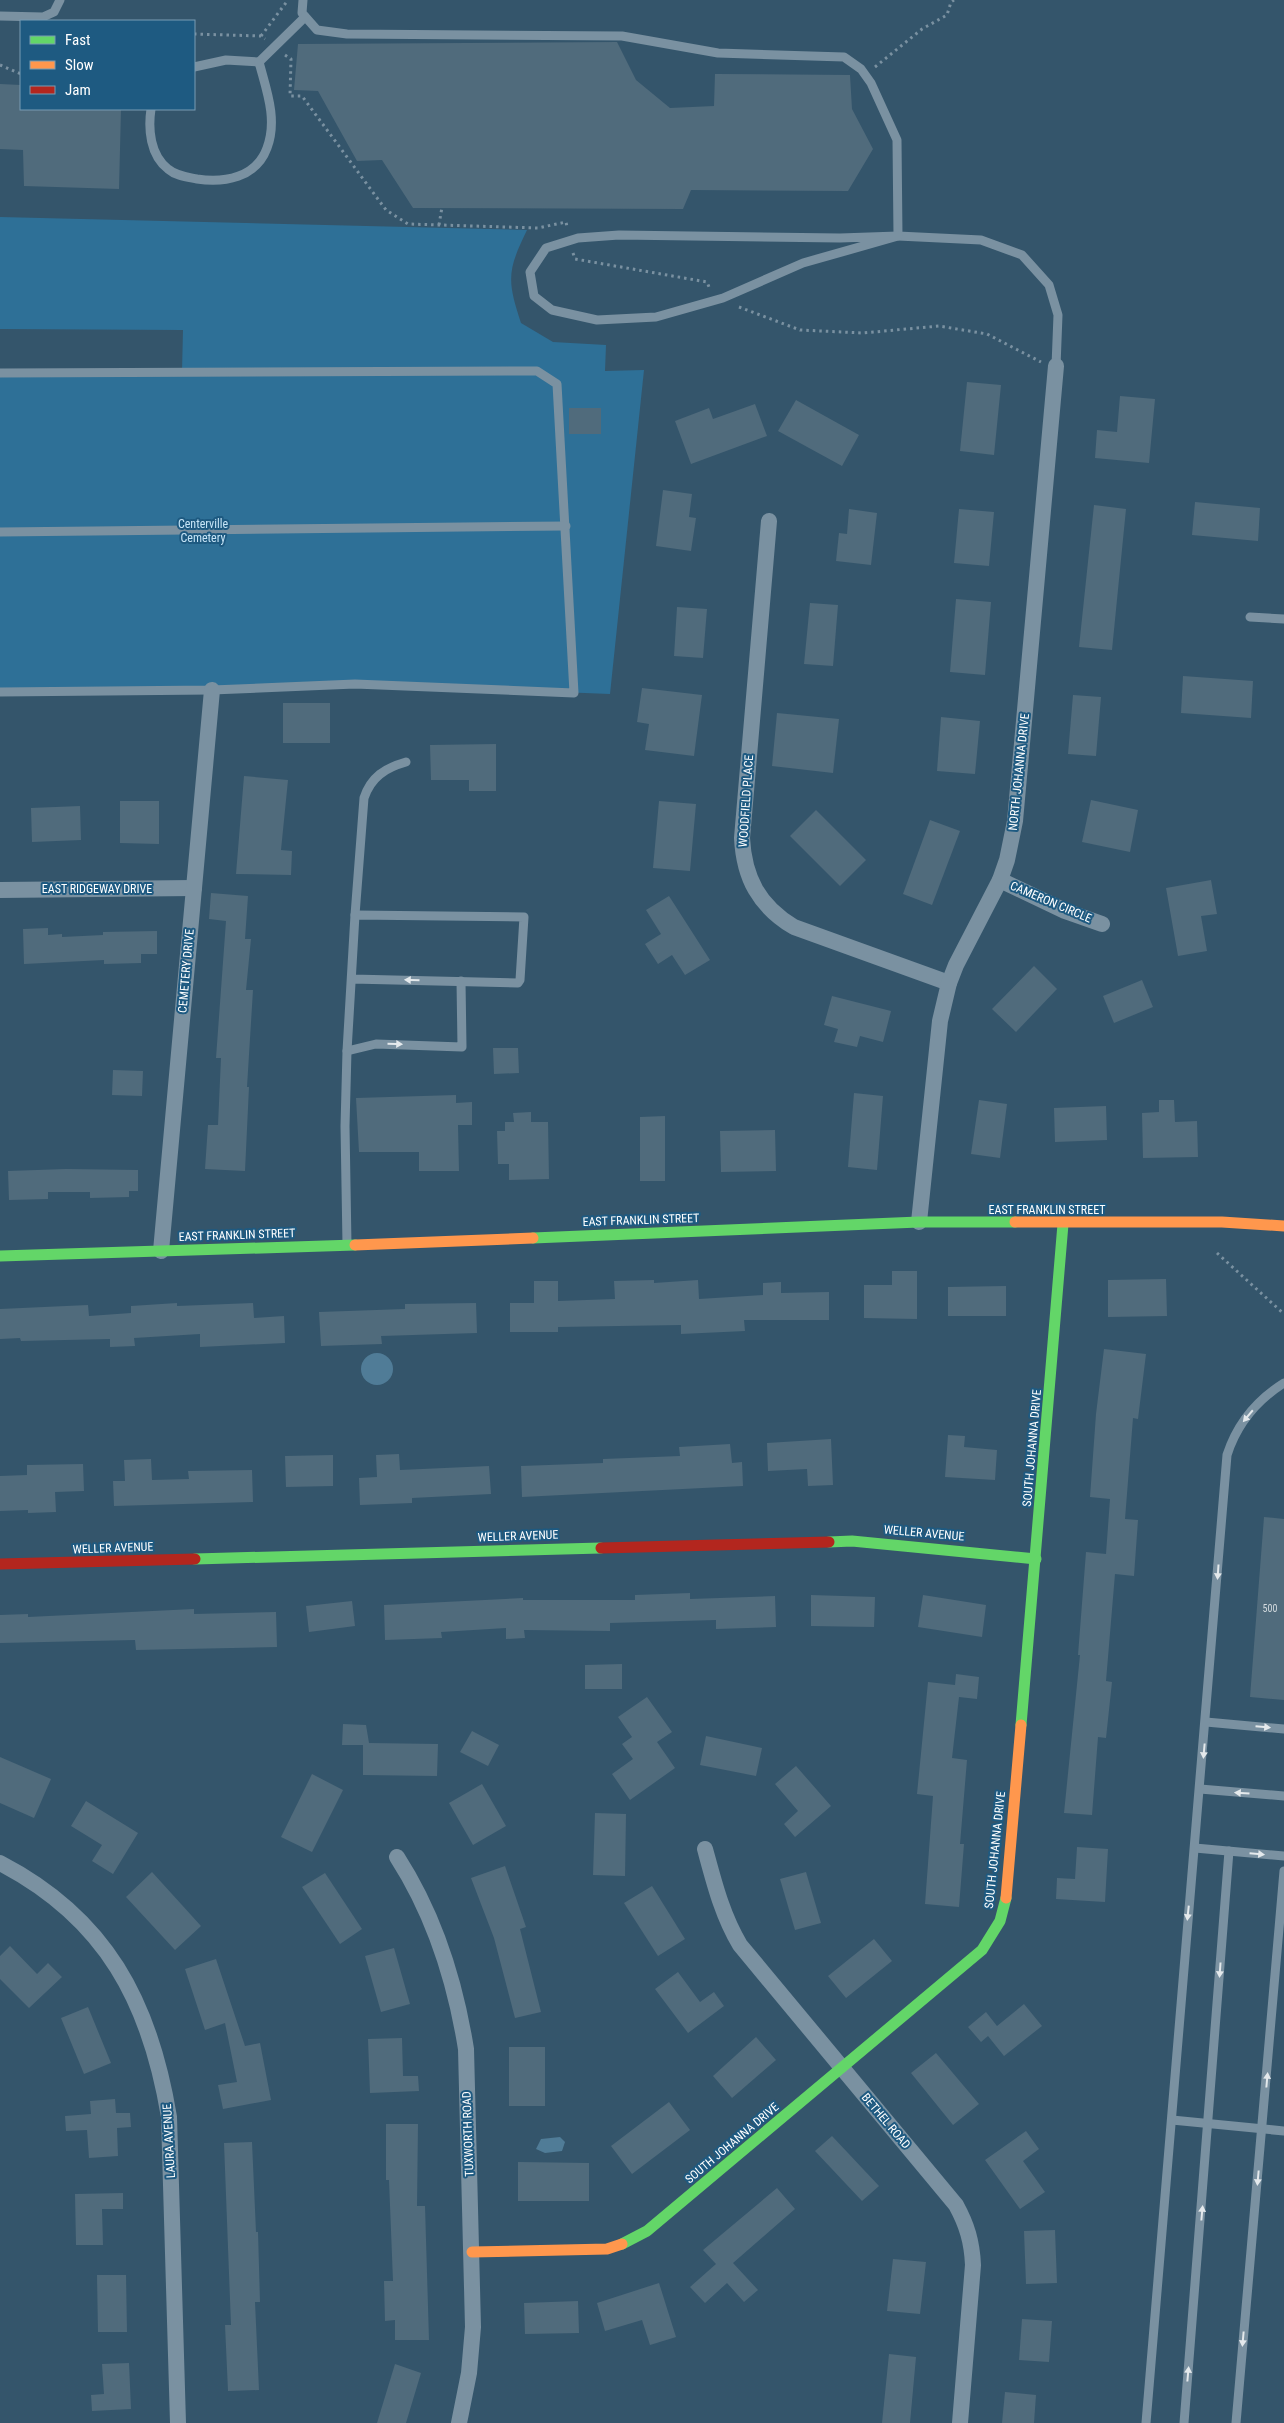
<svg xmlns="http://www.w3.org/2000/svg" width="1284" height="2423" font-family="'Roboto Condensed',sans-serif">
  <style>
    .green { fill: #2e7097 }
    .water { fill: #507c97 }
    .building { fill: #506b7c }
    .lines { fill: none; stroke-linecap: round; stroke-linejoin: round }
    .path { stroke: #7a91a1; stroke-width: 3; stroke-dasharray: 2.5 4; stroke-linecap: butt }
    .lane { stroke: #7a91a1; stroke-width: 9 }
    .street { stroke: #7a91a1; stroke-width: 16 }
    .fast { stroke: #63d668; stroke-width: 11 }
    .slow { stroke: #ff974d; stroke-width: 11 }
    .jam { stroke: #b3261e; stroke-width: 11 }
    .oneway { fill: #e4e9ec }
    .labels { text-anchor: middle; stroke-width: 4; stroke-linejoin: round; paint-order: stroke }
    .number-label { font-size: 10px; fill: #d3dade }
    .park-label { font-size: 12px; fill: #c7e5f7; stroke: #1e5a81 }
    .street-label { font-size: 12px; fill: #fff; stroke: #1e5a81 }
  </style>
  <rect width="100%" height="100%" fill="#34556b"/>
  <path class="green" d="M0 217 527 230C507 271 507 280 521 323L553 342 606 345 605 371 644 370 610 694 355 684 0 692V373L182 372 183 330 0 329Z"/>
  <g class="water">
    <circle cx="377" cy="1369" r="16"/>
    <polygon points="560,2137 565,2142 562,2151 545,2153 536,2149 541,2139"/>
  </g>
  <g class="building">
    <polygon points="617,42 636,80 670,108 714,106 715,74 850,75 852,109 873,149 848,191 691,190 683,209 413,208 382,160 357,161 318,91 294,90 298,44"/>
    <polygon points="0,84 21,85 21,109 121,109 119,189 24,186 23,150 0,149"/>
    <polygon points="967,382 1001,385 994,455 960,451"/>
    <polygon points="1120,396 1155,399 1149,463 1095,458 1097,430 1117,432"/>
    <polygon points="796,400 859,435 842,466 778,431"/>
    <polygon points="755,404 767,436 691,464 675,421 709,408 713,419"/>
    <rect x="569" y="408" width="32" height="26"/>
    <polygon points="663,490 692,494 689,517 696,518 691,551 656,546"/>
    <polygon points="1195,502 1260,508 1258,541 1192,535"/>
    <polygon points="1094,505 1126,509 1112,650 1079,647"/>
    <polygon points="849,509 877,513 871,565 836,561 839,533 847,534"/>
    <polygon points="959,509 994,512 989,566 954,563"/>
    <polygon points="956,599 991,602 985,675 950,672"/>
    <polygon points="810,603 838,605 833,666 804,664"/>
    <polygon points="677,607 707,609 703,658 674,656"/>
    <polygon points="1183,676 1253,681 1251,718 1181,713"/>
    <polygon points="642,688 702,695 694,756 645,750 649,724 637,722"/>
    <polygon points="1073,695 1101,697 1096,756 1068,754"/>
    <rect x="283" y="703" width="47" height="40"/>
    <polygon points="777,713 839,719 833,773 772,766"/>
    <polygon points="941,717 980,721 975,774 937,771"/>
    <polygon points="496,744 496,791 469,791 469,780 431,780 430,745"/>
    <polygon points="244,776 288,780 281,850 292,851 291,875 236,874"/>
    <polygon points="1091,800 1138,810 1130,852 1082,842"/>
    <polygon points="120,801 159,801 159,844 120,843"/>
    <polygon points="659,801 696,804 690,871 653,868"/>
    <polygon points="80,806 81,840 32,842 31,808"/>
    <polygon points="816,810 866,860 840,886 790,836"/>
    <polygon points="930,820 960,831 932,905 903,894"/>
    <polygon points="1211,880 1217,914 1201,916 1207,951 1178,956 1166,888"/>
    <polygon points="211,893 248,896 245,939 251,939 246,990 253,990 247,1087 249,1087 245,1171 205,1169 208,1125 218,1125 221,1058 216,1058 226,921 209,919"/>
    <polygon points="669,896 710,960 685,975 672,955 658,964 645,944 661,934 646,910"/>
    <polygon points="48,928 48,935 62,934 62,937 103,935 103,932 157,931 157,954 141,954 141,963 104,964 104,960 24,964 23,929"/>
    <polygon points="1034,966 1057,989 1016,1032 992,1009"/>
    <polygon points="1142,980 1153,1007 1114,1023 1103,996"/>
    <polygon points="832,996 891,1011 883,1042 860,1036 857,1047 834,1042 838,1029 824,1025"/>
    <polygon points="493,1048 518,1048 519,1073 494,1074"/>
    <polygon points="113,1070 143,1071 142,1096 112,1095"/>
    <polygon points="854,1093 883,1096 877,1170 848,1167"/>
    <polygon points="456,1095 456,1103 472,1102 472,1125 458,1125 459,1171 419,1171 419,1152 359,1152 356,1098"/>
    <polygon points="979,1100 1007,1104 1000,1158 971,1154"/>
    <polygon points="1159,1100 1174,1100 1175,1122 1197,1121 1198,1157 1143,1158 1142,1113 1159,1112"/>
    <polygon points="1106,1106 1107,1140 1055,1142 1054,1108"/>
    <polygon points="531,1112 531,1122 548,1122 549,1179 509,1180 509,1164 498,1164 497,1131 505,1131 505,1122 514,1122 513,1113"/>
    <polygon points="665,1116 665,1181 640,1181 640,1117"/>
    <polygon points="775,1130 776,1171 721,1172 720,1131"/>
    <polygon points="66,1169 138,1170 138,1191 129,1191 129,1197 90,1198 90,1192 48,1192 48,1199 9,1200 8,1171"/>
    <polygon points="892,1271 917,1271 917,1319 864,1318 864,1285 892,1285"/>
    <polygon points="1166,1279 1167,1316 1108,1317 1108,1280"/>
    <polygon points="654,1280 654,1283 698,1280 699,1299 763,1295 763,1283 781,1282 781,1293 829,1292 829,1320 744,1320 745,1331 681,1334 681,1325 558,1327 558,1332 510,1332 510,1303 534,1303 534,1281 558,1281 558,1301 615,1299 614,1281"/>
    <polygon points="1006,1286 1006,1316 948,1316 948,1287"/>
    <polygon points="177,1303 177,1306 253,1303 254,1318 284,1316 285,1343 200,1347 200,1334 134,1338 135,1346 110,1347 110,1339 21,1341 20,1338 0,1339 0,1309 88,1305 89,1316 131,1313 131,1306"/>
    <polygon points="476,1303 477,1333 381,1336 382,1344 321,1346 319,1312 405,1309 405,1304"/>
    <polygon points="1104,1349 1146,1354 1138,1419 1133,1418 1125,1519 1138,1520 1134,1576 1115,1574 1106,1681 1112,1682 1106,1738 1098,1737 1092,1815 1064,1813 1080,1655 1078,1655 1086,1552 1106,1554 1110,1499 1090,1497 1096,1414"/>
    <polygon points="948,1435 965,1436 964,1447 997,1450 995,1480 945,1477"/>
    <polygon points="831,1439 833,1485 808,1486 807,1469 768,1471 767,1443"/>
    <polygon points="730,1444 732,1463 742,1462 743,1486 522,1497 521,1466 603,1463 603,1459 680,1456 679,1447"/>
    <polygon points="399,1454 400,1470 489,1466 491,1494 412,1498 412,1503 360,1505 359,1478 377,1477 376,1455"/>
    <polygon points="333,1455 333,1486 286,1487 285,1456"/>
    <polygon points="151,1459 152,1480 189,1479 188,1471 252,1470 253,1502 114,1506 113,1481 125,1481 124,1460"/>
    <polygon points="83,1464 84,1491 55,1492 56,1512 28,1513 28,1510 0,1511 0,1476 27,1475 27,1465"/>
    <polygon points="1264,1517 1284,1519 1284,1700 1250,1697"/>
    <polygon points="690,1593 690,1599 775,1596 776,1627 716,1629 716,1620 610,1623 610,1631 524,1630 525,1638 506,1639 506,1628 441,1632 442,1638 385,1640 384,1605 523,1598 523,1600 635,1600 635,1595"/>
    <polygon points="811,1595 875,1597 874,1627 811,1626"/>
    <polygon points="923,1595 986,1605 982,1637 918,1627"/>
    <polygon points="352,1601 355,1626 309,1632 306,1606"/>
    <polygon points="194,1609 194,1614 276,1612 277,1647 136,1650 135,1640 0,1643 0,1615 28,1614 28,1617"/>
    <polygon points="622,1664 622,1689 585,1689 585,1665"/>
    <polygon points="956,1674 979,1677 977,1699 959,1697 952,1758 967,1760 960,1844 964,1844 959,1907 925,1904 933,1796 917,1794 928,1682 955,1685"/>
    <polygon points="647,1697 672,1732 657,1742 675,1768 630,1800 612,1774 633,1759 622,1744 632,1737 618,1717"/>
    <polygon points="343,1724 366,1725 369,1743 438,1744 437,1776 363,1775 363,1745 342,1745"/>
    <polygon points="472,1731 499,1745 488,1766 460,1752"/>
    <polygon points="706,1736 762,1748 756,1776 700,1765"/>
    <polygon points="0,1757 51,1779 34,1818 0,1803"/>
    <polygon points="796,1766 831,1806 795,1837 784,1824 798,1811 775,1784"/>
    <polygon points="312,1774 343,1790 312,1852 281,1837"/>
    <polygon points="482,1784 506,1826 473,1845 449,1803"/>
    <polygon points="86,1801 138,1833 113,1874 92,1861 102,1845 71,1826"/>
    <polygon points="595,1813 626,1814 625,1876 593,1875"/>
    <polygon points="1077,1847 1108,1849 1105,1902 1056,1899 1057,1878 1075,1879"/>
    <polygon points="505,1866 526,1927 520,1929 541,2012 515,2018 494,1938 471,1878"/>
    <polygon points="152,1872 201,1926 175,1950 126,1897"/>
    <polygon points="806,1872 821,1923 795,1930 780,1879"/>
    <polygon points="325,1873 362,1929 340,1944 302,1887"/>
    <polygon points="652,1886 685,1939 658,1956 624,1903"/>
    <polygon points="874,1939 892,1961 846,1998 828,1976"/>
    <polygon points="10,1946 37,1974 48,1963 62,1977 29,2008 0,1979 0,1956"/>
    <polygon points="394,1948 410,2004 381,2012 365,1956"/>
    <polygon points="216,1959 245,2046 260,2043 271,2100 223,2109 218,2085 237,2082 225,2023 205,2030 185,1969"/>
    <polygon points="678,1972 700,2002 714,1992 724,2006 688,2033 655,1989"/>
    <polygon points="1024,2004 1042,2026 1004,2056 988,2036 981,2042 968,2027 986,2012 997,2026"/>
    <polygon points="88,2007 111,2063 84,2074 61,2018"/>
    <polygon points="756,2037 776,2060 732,2098 713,2076"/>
    <polygon points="402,2038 403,2076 418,2076 419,2091 370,2093 368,2039"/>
    <rect x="509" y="2047" width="36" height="59"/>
    <polygon points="936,2053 979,2104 953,2125 911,2073"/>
    <polygon points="115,2099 116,2113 130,2113 131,2127 117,2128 118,2156 89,2158 87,2130 66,2131 65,2116 91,2114 90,2101"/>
    <polygon points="669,2102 690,2130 632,2174 611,2146"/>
    <polygon points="386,2124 418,2124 417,2206 425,2206 429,2340 395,2340 395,2320 385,2321 384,2281 393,2281 389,2180 386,2180"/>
    <polygon points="1026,2131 1039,2149 1023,2161 1045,2192 1020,2209 985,2160"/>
    <polygon points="832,2136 879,2186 862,2201 815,2151"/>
    <polygon points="252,2142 256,2232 258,2232 260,2302 255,2302 259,2390 228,2391 225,2325 231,2325 224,2143"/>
    <polygon points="518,2162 589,2163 589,2201 518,2201"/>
    <polygon points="777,2188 795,2209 733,2263 758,2290 744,2302 727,2283 705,2303 690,2287 716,2264 703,2250"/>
    <polygon points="123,2193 123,2209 102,2209 103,2245 76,2245 75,2194"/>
    <polygon points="1055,2230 1057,2283 1026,2284 1024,2231"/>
    <polygon points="893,2259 926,2262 920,2314 887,2311"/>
    <polygon points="97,2275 126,2275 127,2332 98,2332"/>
    <polygon points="659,2283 676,2337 650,2345 642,2320 605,2331 597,2303"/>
    <polygon points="578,2301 579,2333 525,2334 524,2303"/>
    <polygon points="1022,2319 1052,2321 1049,2362 1019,2360"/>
    <polygon points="889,2354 916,2357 910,2423 882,2423"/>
    <polygon points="129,2363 131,2409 92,2411 91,2395 104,2394 102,2364"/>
    <polygon points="395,2364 421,2373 406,2423 377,2423"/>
    <polygon points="1005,2392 1036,2395 1034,2423 1002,2423"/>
  </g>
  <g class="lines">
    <g class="path">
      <polyline points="194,34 261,36 265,39"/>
      <polyline points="261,36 288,0"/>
      <polyline points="285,55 291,59 290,96 302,96 386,210 408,224 538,228 566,222 567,227"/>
      <polyline points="0,65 21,74"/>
      <polyline points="875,67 922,29 947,15 951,2 954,0"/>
      <polyline points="439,225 442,207"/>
      <polyline points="573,253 575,259 707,282 709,287"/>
      <polyline points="739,307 800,330 863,333 939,326 987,334 1041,362"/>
      <polyline points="1217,1253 1284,1314"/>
    </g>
    <g class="lane">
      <polyline points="303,0 302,13 317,30 347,34 622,36 718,53 844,57 861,69 871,83 897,140 898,236 981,240 1022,255 1049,285 1058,315 1056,366"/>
      <polyline points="0,16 43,17 54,12 60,0"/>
      <polyline points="194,67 226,60 259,62 305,17"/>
      <path d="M151 109C148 129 150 155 168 169 176 176 187 177 197 179 224 183 256 178 267 148 278 119 266 89 259 62"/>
      <polygon points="619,235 840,238 898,236 803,263 723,298 656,317 597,320 552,310 534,296 530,272 546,248 578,238"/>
      <polyline points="0,373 537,371 557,384 574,693 355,684 212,690 0,692"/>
      <polyline points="0,532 566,526"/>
      <polyline points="1250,617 1284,619"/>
      <path d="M355 915 364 798C371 777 385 768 406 762"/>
      <polyline points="347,1051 376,1044 462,1047 461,981"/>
      <polyline points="347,1245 345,1126 347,1051 355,915 524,917 520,980 518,983 352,979"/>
      <polyline points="1206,1722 1284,1729"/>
      <polyline points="1200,1789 1284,1796"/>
      <polyline points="1195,1848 1284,1856"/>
      <polyline points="1172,2120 1284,2131"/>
      <path d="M1146 2423 1227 1455C1237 1424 1257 1400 1284 1383"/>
      <polyline points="1184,2423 1229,1851"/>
      <polyline points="1236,2423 1284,1871"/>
    </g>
    <g class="street">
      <path d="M769 521 742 838C744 878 759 906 794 927L949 983"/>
      <polyline points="1000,880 1065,911 1102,924"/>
      <polyline points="0,890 194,888"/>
      <polyline points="919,1222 940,1021 949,983 956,965 1000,880 1007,860 1015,821 1056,366"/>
      <polyline points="161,1251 212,690"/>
      <path d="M705 1849C714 1882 722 1915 740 1945L956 2205C967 2225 972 2242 973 2265L960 2423"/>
      <path d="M397 1857C435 1916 455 1980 466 2049L473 2327 469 2373 459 2423"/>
      <path d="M0 1863C106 1918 150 2002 169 2117L178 2423"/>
    </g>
    <g class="fast">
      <polyline points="533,1238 919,1222 1015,1222"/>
      <polyline points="0,1256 355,1245"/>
      <polyline points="829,1542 852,1541 1036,1559"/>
      <polyline points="195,1559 601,1548"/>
      <polyline points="1021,1725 1063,1224"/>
      <polyline points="622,2244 647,2231 982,1950 1000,1921 1006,1898"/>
    </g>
    <g class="slow">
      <polyline points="1015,1222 1222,1222 1284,1226"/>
      <polyline points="355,1245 533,1238"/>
      <polyline points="1006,1898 1021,1725"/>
      <polyline points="472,2252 607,2249 622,2244"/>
    </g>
    <g class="jam">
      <polyline points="601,1548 829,1542"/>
      <polyline points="0,1564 195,1559"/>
    </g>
  </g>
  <defs><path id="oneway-solid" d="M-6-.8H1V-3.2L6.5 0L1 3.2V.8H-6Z" transform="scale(1.25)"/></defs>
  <g class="oneway">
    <use href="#oneway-solid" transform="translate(412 980) rotate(-178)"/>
    <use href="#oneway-solid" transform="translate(395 1044) rotate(2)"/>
    <use href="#oneway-solid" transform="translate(1248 1416) rotate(130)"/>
    <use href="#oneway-solid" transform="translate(1218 1572) rotate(94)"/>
    <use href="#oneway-solid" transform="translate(1263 1727) rotate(5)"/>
    <use href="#oneway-solid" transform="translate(1204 1751) rotate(95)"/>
    <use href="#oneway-solid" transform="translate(1242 1793) rotate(-176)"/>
    <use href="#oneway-solid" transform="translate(1257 1854) rotate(5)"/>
    <use href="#oneway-solid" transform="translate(1188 1913) rotate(96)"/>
    <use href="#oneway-solid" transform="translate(1220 1970) rotate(94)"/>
    <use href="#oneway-solid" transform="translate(1267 2080) rotate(-85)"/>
    <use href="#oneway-solid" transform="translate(1258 2178) rotate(95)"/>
    <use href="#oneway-solid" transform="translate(1202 2213) rotate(-85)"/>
    <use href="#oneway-solid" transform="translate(1243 2339) rotate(95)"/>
    <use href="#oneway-solid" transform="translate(1188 2374) rotate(-85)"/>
  </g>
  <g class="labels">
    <g class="number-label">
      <text x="1270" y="1612">500</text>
    </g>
    <g class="park-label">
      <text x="203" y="528">Centerville<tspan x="203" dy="14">Cemetery</tspan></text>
    </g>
    <g class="street-label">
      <text transform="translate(1019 772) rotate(-84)" y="4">NORTH JOHANNA DRIVE</text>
      <text transform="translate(746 801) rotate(-86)" y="4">WOODFIELD PLACE</text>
      <text x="97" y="893">EAST RIDGEWAY DRIVE</text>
      <text transform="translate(1051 902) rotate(23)" y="4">CAMERON CIRCLE</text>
      <text transform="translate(186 971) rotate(-85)" y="4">CEMETERY DRIVE</text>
      <text x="1047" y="1214">EAST FRANKLIN STREET</text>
      <text transform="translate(641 1220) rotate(-2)" y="4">EAST FRANKLIN STREET</text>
      <text transform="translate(237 1235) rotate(-2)" y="4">EAST FRANKLIN STREET</text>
      <text transform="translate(1032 1448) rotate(-85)" y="4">SOUTH JOHANNA DRIVE</text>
      <text transform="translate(924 1533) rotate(5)" y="4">WELLER AVENUE</text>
      <text transform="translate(518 1536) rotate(-2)" y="4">WELLER AVENUE</text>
      <text transform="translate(113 1548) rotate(-2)" y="4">WELLER AVENUE</text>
      <text transform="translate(995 1850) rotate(-84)" y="4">SOUTH JOHANNA DRIVE</text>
      <text transform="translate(886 2121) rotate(50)" y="4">BETHEL ROAD</text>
      <text transform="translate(468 2134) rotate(-92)" y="4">TUXWORTH ROAD</text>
      <text transform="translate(169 2141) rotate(-93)" y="4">LAURA AVENUE</text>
      <text transform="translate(732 2143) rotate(-40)" y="4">SOUTH JOHANNA DRIVE</text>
    </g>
  </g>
  <rect x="20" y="20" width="175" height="90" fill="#1e5a81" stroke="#789cb3"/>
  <rect x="30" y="36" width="25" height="8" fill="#63d668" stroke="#789cb3"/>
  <text x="65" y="45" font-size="15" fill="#ffffff">Fast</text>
  <rect x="30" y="61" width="25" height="8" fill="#ff974d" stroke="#789cb3"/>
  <text x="65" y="70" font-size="15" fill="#ffffff">Slow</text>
  <rect x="30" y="86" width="25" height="8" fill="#b3261e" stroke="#789cb3"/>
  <text x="65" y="95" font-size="15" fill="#ffffff">Jam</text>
</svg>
